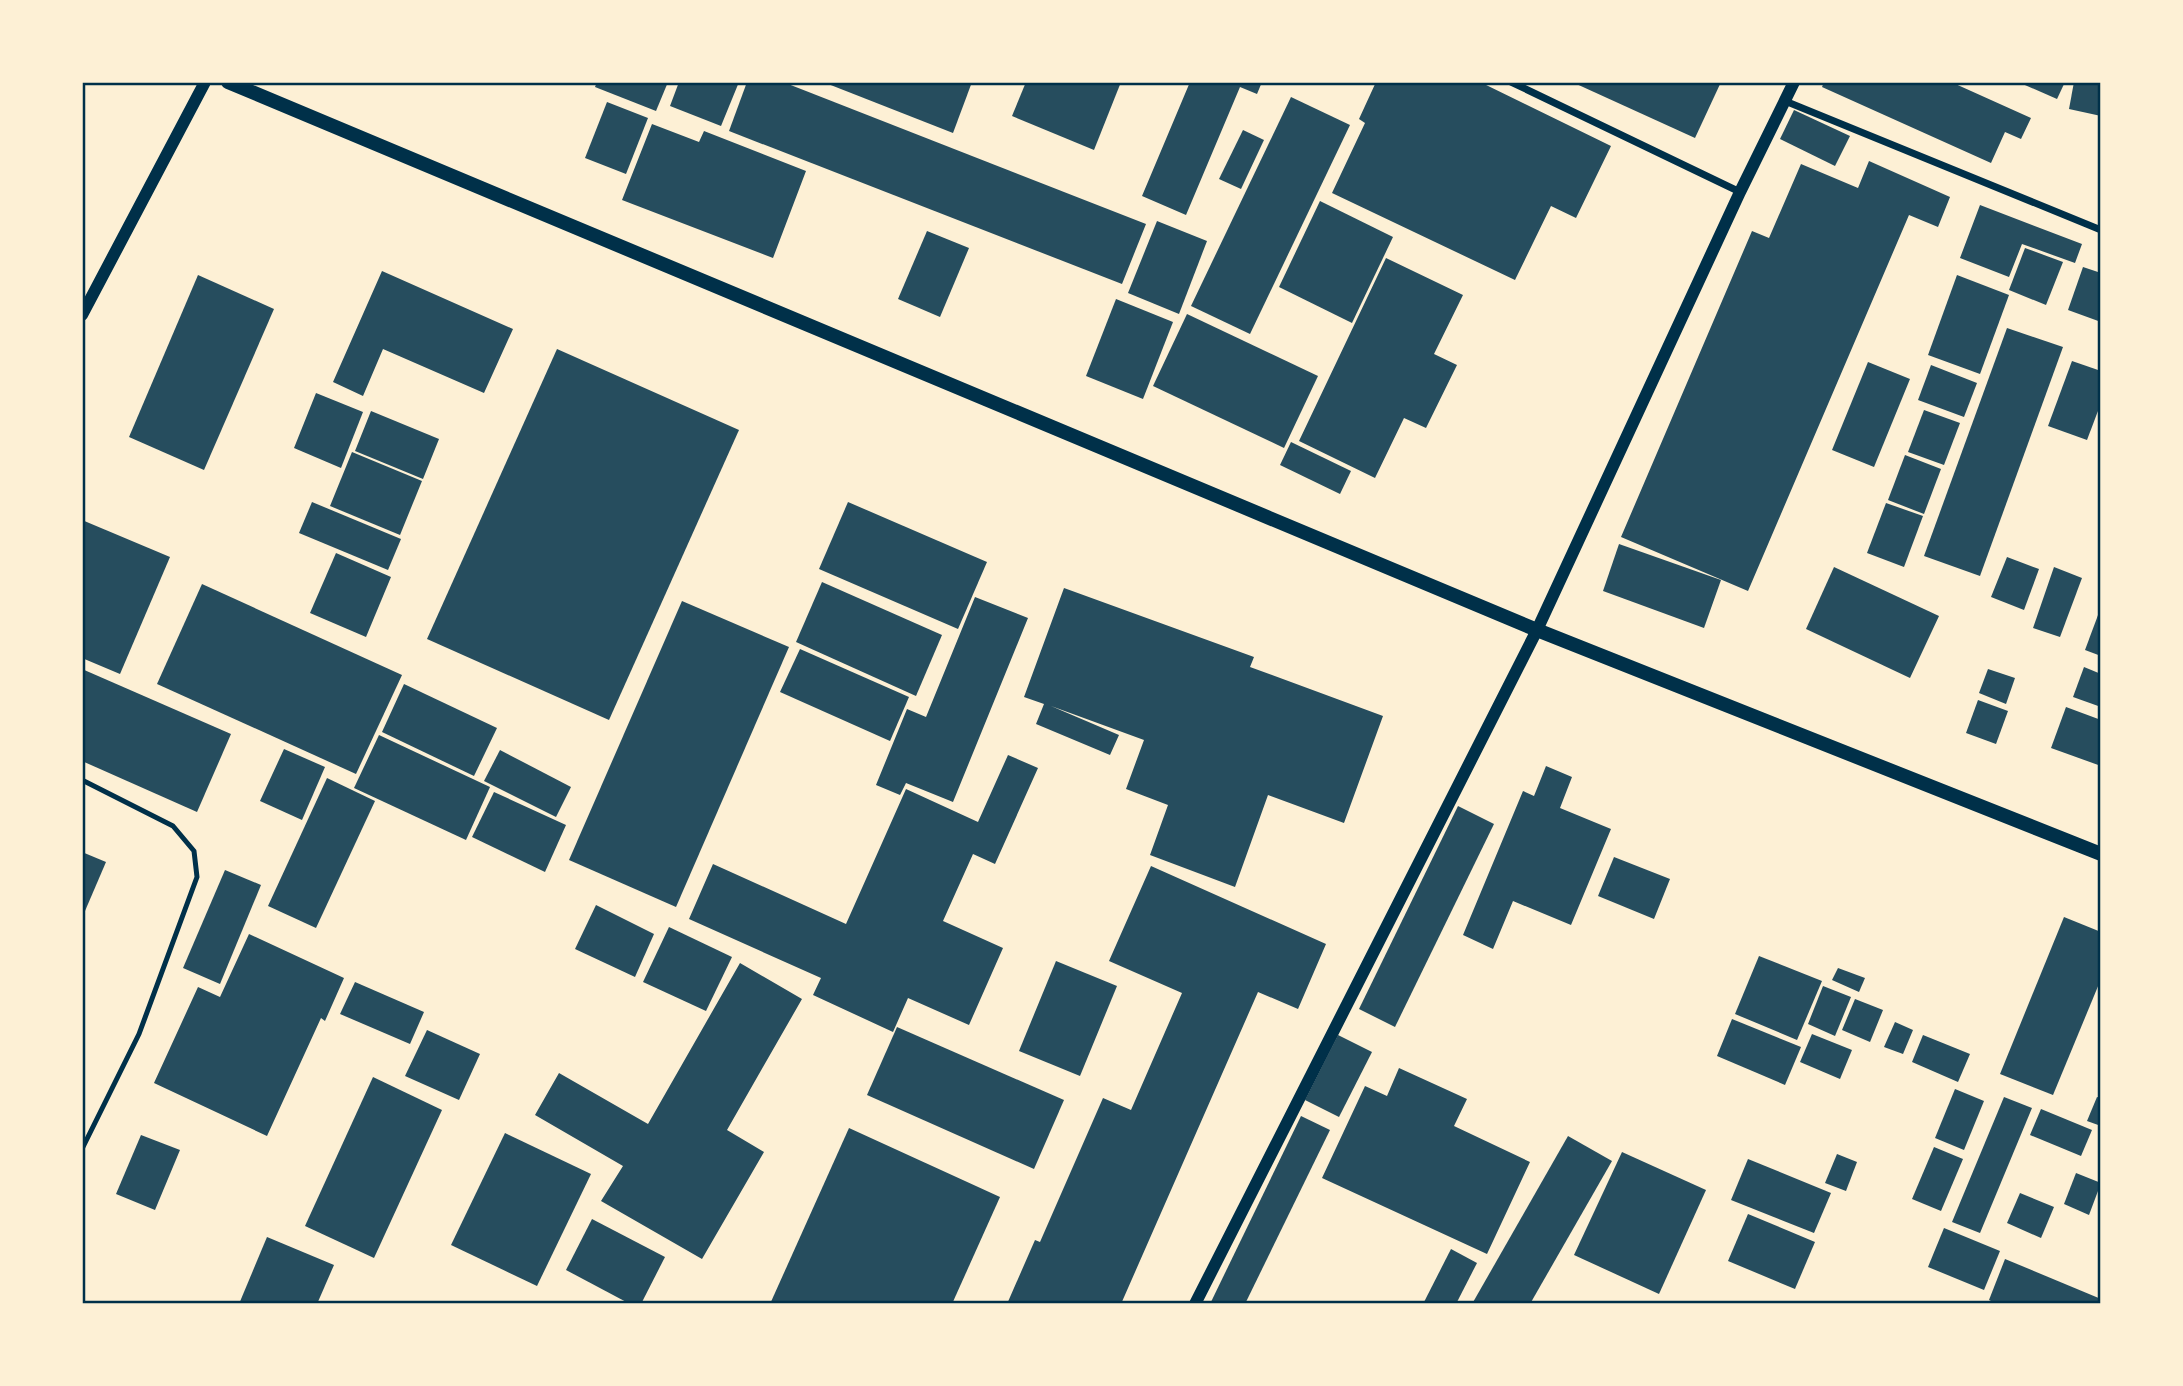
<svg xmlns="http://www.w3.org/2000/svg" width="2183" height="1386" font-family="'PT Sans',sans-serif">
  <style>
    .building { fill: #264d5e }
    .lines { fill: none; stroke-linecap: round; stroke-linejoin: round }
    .service { stroke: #003049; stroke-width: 5 }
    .minor { stroke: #003049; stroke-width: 7 }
    .tertiary { stroke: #003049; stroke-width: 12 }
    .secondary { stroke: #003049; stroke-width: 14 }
    .neatline { fill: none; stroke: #003049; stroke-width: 2.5 }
  </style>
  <rect width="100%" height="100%" fill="#fdf0d5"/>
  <g class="building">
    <polygon points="597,82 668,82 656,111 595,87"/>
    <polygon points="679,82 739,82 721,126 670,106"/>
    <polygon points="747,82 783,82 1146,224 1122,284 729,131"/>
    <polygon points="823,82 972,82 953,133"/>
    <polygon points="1026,82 1121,82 1094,150 1012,116"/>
    <polygon points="1190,82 1262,82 1257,94 1240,87 1186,215 1142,196"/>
    <polygon points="1376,82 1480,82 1611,146 1576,218 1551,206 1515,280 1332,193 1365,123 1359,119"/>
    <polygon points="1572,82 1721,82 1695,138"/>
    <polygon points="1824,82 1951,82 2031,118 2021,139 2005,132 1991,163 1822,87"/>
    <polygon points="2018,82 2065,82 2057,99"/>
    <polygon points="2074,82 2101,84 2101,116 2069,109"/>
    <polygon points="1291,97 1350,125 1250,334 1191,306"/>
    <polygon points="607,102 648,118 626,174 585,158"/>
    <polygon points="1794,110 1850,136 1835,166 1780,139"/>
    <polygon points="652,124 699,142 704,131 806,171 773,258 622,200"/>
    <polygon points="1243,130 1264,140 1241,189 1219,179"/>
    <polygon points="1869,161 1950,197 1938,227 1909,215 1748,591 1621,537 1752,231 1769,238 1801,164 1858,188"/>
    <polygon points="1320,201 1393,237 1352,323 1279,287"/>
    <polygon points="1980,205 2082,244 2075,263 2022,244 2009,277 1960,258"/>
    <polygon points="1157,221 1207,241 1179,314 1128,293"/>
    <polygon points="927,231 969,248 940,317 898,299"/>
    <polygon points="2025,248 2063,262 2046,305 2009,290"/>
    <polygon points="1386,258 1463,295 1434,354 1457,365 1426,428 1404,418 1375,478 1299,441"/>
    <polygon points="2083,267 2101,273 2101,322 2068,310"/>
    <polygon points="382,271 513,329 484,393 383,349 363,396 333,382"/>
    <polygon points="198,275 274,309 204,470 129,437"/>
    <polygon points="1957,275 2009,295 1980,374 1928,355"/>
    <polygon points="1116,299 1173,322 1143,399 1086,376"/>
    <polygon points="1187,314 1318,376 1284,448 1153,386"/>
    <polygon points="2007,328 2063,347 1980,576 1924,556"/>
    <polygon points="557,349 739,430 609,720 427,639"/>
    <polygon points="2072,361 2101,371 2101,403 2087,440 2048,426"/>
    <polygon points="1868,362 1910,379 1874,467 1832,450"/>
    <polygon points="1931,365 1977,383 1964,417 1918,400"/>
    <polygon points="316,393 363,412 341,468 294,448"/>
    <polygon points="1924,410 1960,423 1944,465 1908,452"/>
    <polygon points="371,411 439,439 423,479 355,451"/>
    <polygon points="1291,442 1351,471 1340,494 1280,465"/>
    <polygon points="352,452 422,481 400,535 330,506"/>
    <polygon points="1905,455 1941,469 1924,514 1888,500"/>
    <polygon points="312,502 401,539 388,570 299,533"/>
    <polygon points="848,502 987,562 958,629 819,569"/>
    <polygon points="1886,503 1923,516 1904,567 1867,553"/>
    <polygon points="82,520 170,557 120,674 82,658"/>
    <polygon points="1619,544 1721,580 1704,628 1603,591"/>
    <polygon points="336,553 391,577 366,637 310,613"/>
    <polygon points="2007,557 2039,569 2024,610 1991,597"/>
    <polygon points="1834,567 1939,616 1910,678 1806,629"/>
    <polygon points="2054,567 2082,578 2060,637 2033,628"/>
    <polygon points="822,582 942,635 916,696 796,642"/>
    <polygon points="202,584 402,675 356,774 157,684"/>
    <polygon points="1064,588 1254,657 1250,667 1383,716 1344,823 1268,795 1235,887 1150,855 1168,805 1126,789 1144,740 1051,706 1119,735 1110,755 1036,724 1044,704 1024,697"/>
    <polygon points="975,597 1028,618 953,802 906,783 900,795 876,785 907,709 926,717"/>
    <polygon points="682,601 789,647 676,907 569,860"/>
    <polygon points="2101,607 2101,656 2085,650"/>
    <polygon points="800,649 909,697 890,741 780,692"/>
    <polygon points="2084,667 2101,674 2101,707 2073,697"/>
    <polygon points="82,669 231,734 197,812 82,761"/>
    <polygon points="1988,669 2015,678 2006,704 1979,693"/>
    <polygon points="404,684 497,728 474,776 382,732"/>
    <polygon points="1978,700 2008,711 1996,744 1966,733"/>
    <polygon points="2066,707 2101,720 2101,766 2051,748"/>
    <polygon points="379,735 490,787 466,840 354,788"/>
    <polygon points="284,749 325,767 302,820 260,801"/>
    <polygon points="500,750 571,787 556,817 484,781"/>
    <polygon points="1008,755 1038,768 995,864 973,854 943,921 1003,948 969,1025 908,998 893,1032 813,995 821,978 689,919 713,864 846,924 906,789 978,822"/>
    <polygon points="1546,766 1572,777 1560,808 1611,829 1571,925 1513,901 1493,949 1463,935 1523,791 1534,796"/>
    <polygon points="327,778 375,801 316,928 268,906"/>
    <polygon points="494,792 566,825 545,872 472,837"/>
    <polygon points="1458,806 1494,824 1395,1027 1359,1009"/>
    <polygon points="82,852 106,862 82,918"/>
    <polygon points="1614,857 1670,879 1654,919 1598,896"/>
    <polygon points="1151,866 1326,944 1298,1009 1258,992 1121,1304 1007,1304 1035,1240 1040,1242 1103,1098 1131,1110 1182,993 1109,961"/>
    <polygon points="225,870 261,885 220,984 183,968"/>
    <polygon points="596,905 654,934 635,977 575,949"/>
    <polygon points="2064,917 2101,932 2101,979 2053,1095 2000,1074"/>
    <polygon points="669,927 732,957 706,1011 643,982"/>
    <polygon points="249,934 344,978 325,1021 321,1018 267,1136 154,1083 198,987 220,997"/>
    <polygon points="1759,956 1822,981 1797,1040 1735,1014"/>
    <polygon points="1056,961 1117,986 1080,1076 1019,1051"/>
    <polygon points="740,963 802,999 727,1130 764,1152 702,1259 601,1201 623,1166 535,1115 559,1073 648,1124"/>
    <polygon points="1838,968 1865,978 1859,992 1832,980"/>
    <polygon points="355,982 424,1012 410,1044 340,1014"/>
    <polygon points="1823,986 1851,997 1835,1036 1808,1024"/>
    <polygon points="1855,999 1883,1010 1870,1042 1842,1030"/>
    <polygon points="1732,1019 1801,1047 1785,1085 1717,1056"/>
    <polygon points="1895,1022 1913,1030 1903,1054 1884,1047"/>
    <polygon points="897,1027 1064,1100 1034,1169 867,1095"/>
    <polygon points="427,1030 480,1054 459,1100 405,1076"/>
    <polygon points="1812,1034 1852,1050 1840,1079 1800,1062"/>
    <polygon points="1338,1035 1372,1052 1339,1117 1305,1100"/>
    <polygon points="1923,1035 1970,1054 1958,1082 1912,1062"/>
    <polygon points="1399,1068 1467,1099 1454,1126 1530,1162 1487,1254 1322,1178 1365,1086 1387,1096"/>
    <polygon points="373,1077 442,1110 374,1258 305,1226"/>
    <polygon points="1955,1089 1984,1101 1964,1150 1935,1138"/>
    <polygon points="2004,1097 2032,1108 1980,1233 1952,1222"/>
    <polygon points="2097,1097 2101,1098 2101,1126 2087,1121"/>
    <polygon points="2041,1109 2092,1130 2081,1156 2030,1135"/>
    <polygon points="1301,1116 1330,1130 1245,1304 1210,1304"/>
    <polygon points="849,1128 1000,1197 952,1304 770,1304"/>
    <polygon points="505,1133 591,1174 537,1286 451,1245"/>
    <polygon points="141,1135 180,1150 155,1210 116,1194"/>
    <polygon points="1568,1136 1612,1161 1530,1304 1472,1304"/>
    <polygon points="1934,1147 1963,1159 1941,1211 1912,1199"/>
    <polygon points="1622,1152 1706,1190 1659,1294 1574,1255"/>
    <polygon points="1837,1154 1857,1162 1846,1191 1825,1183"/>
    <polygon points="1748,1159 1831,1193 1814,1233 1731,1200"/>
    <polygon points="2076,1173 2101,1183 2089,1215 2064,1204"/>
    <polygon points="2020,1193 2054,1207 2041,1238 2007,1223"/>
    <polygon points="1748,1214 1815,1242 1795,1289 1728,1261"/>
    <polygon points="592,1219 665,1257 641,1304 630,1304 566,1270"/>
    <polygon points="1944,1228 2000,1251 1984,1290 1928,1267"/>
    <polygon points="267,1237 334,1265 317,1304 239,1304"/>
    <polygon points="1451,1249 1477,1263 1456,1304 1423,1304"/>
    <polygon points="2005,1259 2101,1299 2101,1304 1997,1304 1989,1300"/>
  </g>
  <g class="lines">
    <polyline class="service" points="82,780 173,826 194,851 197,877 139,1034 82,1149"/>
    <g class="minor">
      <polyline points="1511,82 1740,192"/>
      <polyline points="1785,101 2101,230"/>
    </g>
    <g class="tertiary">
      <polyline points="82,315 205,82"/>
      <polyline points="1195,1304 1537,630 1740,192 1794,82"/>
    </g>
    <polyline class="secondary" points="228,82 1537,630 2101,854"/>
  </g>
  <rect width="2183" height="1386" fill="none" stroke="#fdf0d5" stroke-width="168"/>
  <rect x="84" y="84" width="2015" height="1218" class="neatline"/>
</svg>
